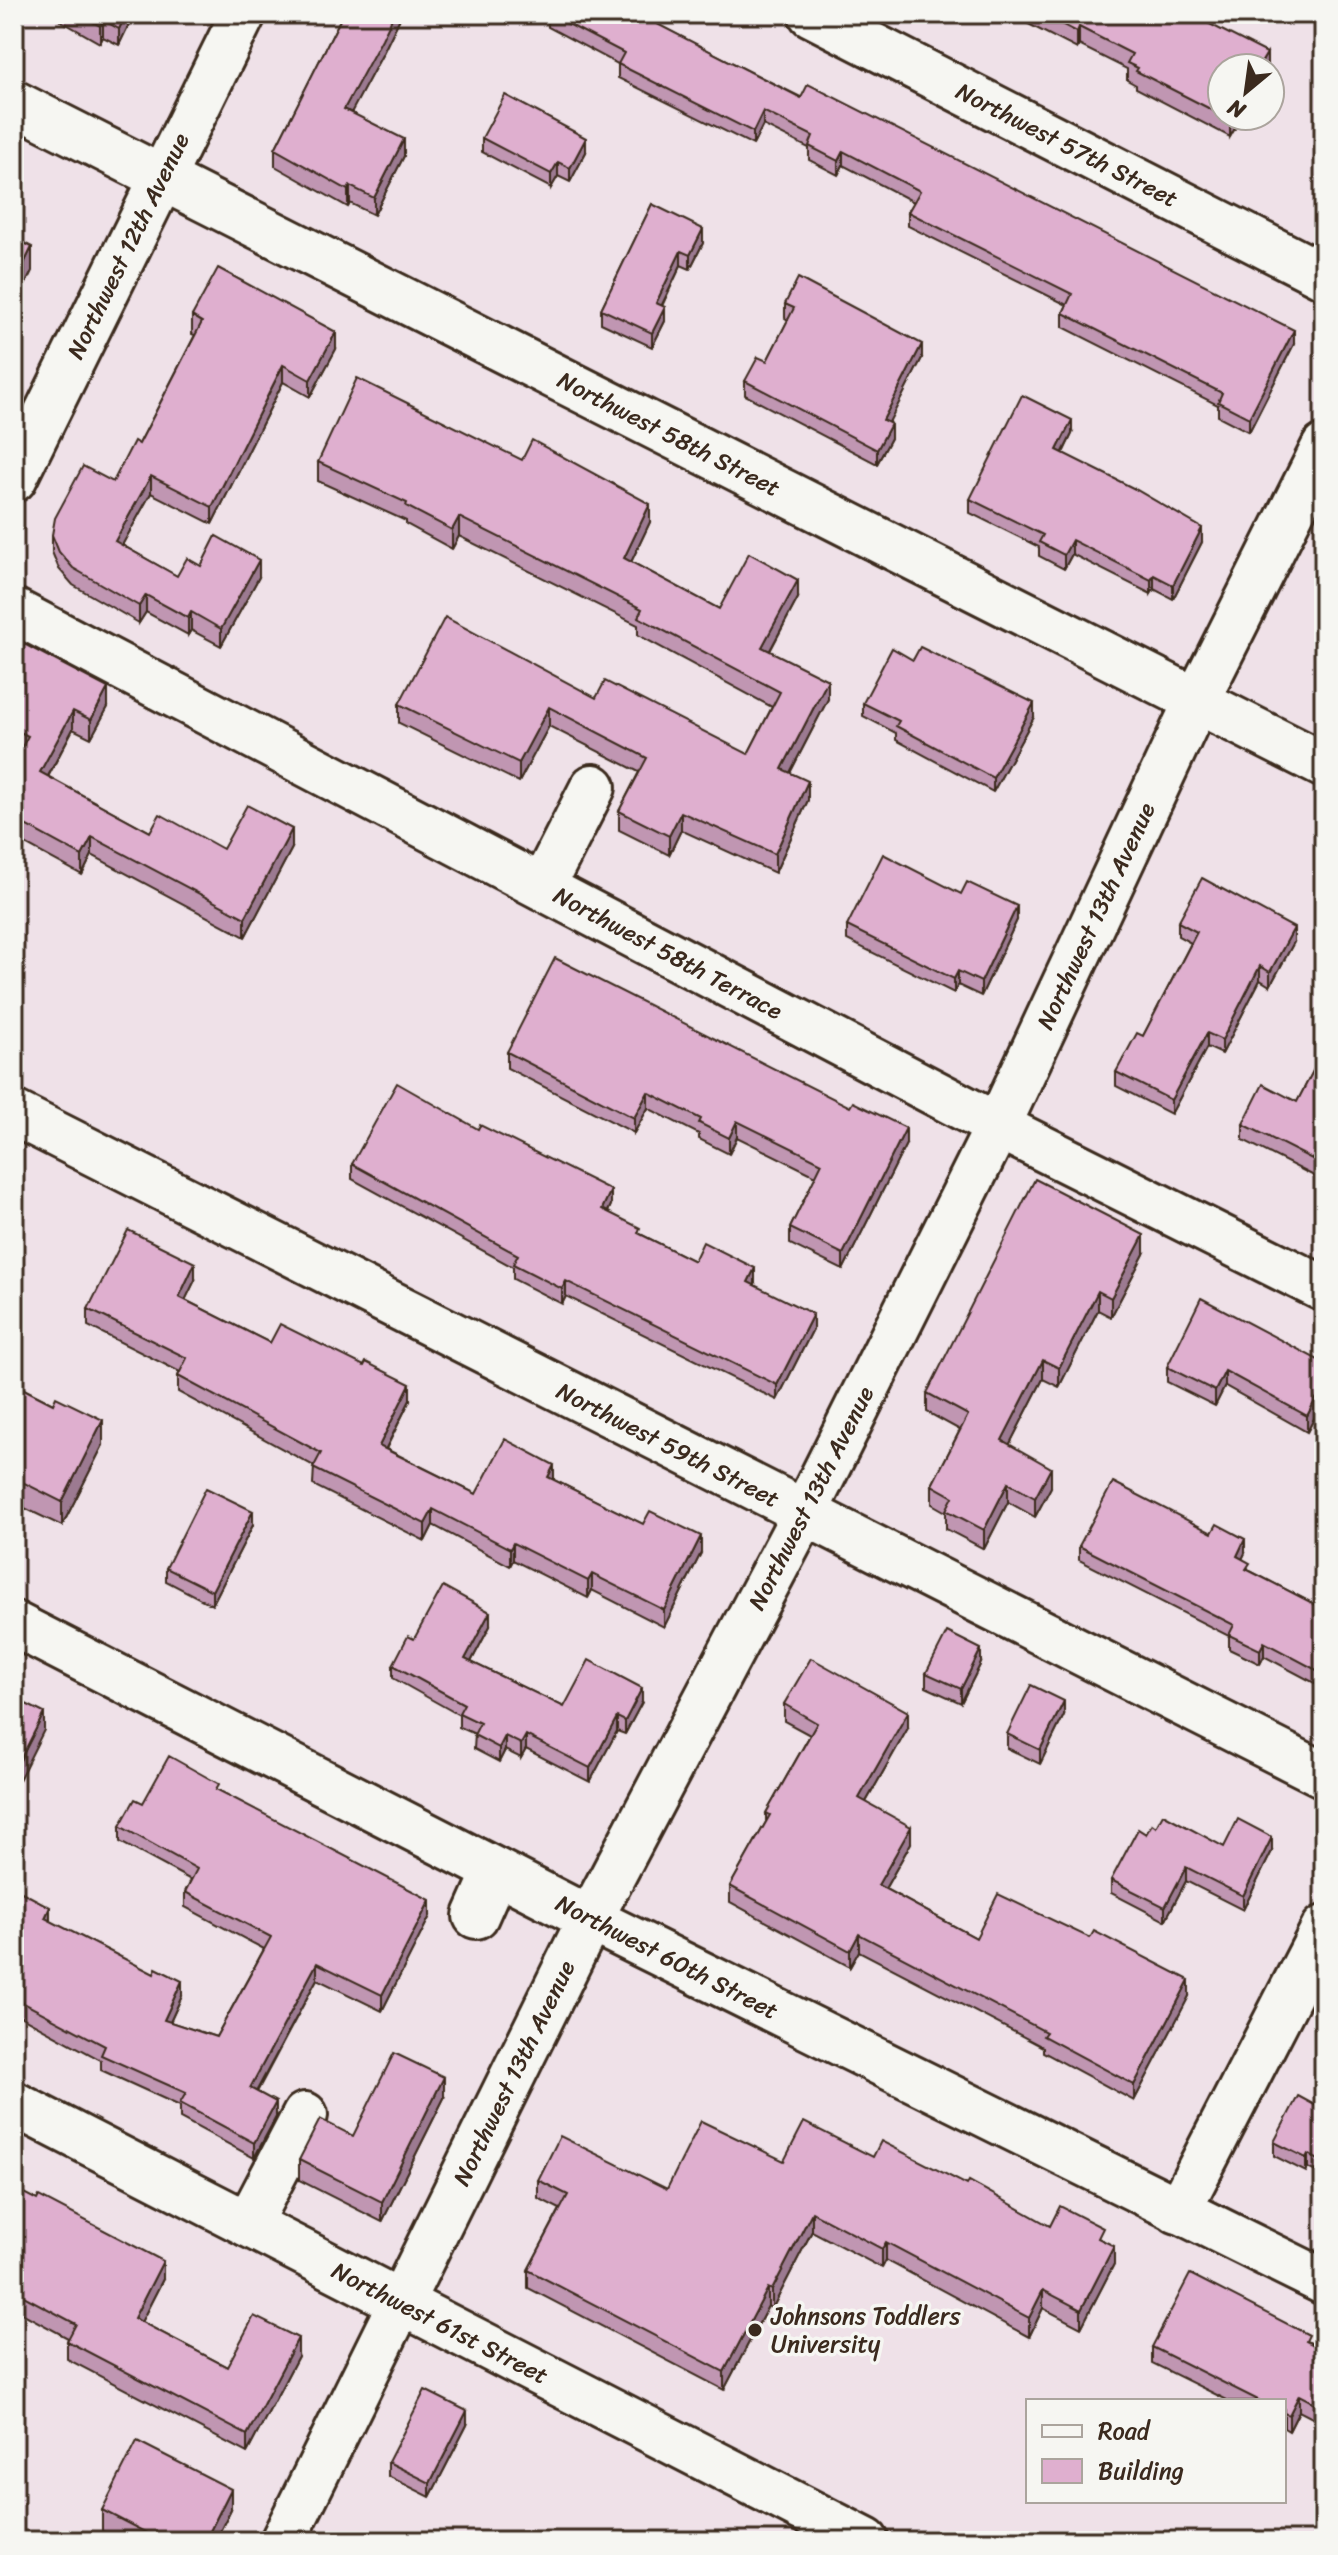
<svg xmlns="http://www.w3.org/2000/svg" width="1338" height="2555" font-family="Sriracha,sans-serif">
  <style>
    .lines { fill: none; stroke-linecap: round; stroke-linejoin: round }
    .minor-casing { stroke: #3b2a1e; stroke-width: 50 }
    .major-casing { stroke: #3b2a1e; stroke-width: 50 }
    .minor { stroke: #f6f6f2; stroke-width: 44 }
    .major { stroke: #f6f6f2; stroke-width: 44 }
    .wall { fill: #c096b2; stroke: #3b2a1e; stroke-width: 2 }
    .shaded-wall { fill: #9c7a91; stroke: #3b2a1e; stroke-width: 2 }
    .building { fill: #dfafcf; stroke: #3b2a1e; stroke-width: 2 }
    .poi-dot { fill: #3b2a1e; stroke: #f6f6f2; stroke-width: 3 }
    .labels { text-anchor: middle; stroke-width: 7; stroke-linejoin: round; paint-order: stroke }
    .street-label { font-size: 24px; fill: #3b2a1e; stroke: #f6f6f2 }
    .poi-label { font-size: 24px; fill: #3b2a1e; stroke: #f6f6f2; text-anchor: start }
  </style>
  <rect width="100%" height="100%" fill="#efe1e8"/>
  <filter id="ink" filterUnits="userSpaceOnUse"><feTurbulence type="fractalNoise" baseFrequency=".0125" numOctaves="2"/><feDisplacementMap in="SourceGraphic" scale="16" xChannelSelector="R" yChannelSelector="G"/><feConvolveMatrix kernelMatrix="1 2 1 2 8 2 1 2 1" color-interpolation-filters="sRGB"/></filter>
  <g filter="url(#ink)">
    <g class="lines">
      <g class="minor-casing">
        <g id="minor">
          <polyline points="811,14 1324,276"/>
          <polyline points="14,103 1324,765"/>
          <polyline points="14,611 998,1126 1324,1289"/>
          <polyline points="542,887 593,787"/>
          <polyline points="14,1113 1324,1775"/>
          <polyline points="14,1624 590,1919 1324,2282"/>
          <polyline points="476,1916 496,1871"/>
          <polyline points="14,2104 866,2541"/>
          <polyline points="1178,2211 1324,1928"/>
          <polyline points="248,2224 305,2115"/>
          <polyline points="283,2541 590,1919 804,1514 998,1126 1197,700 1324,447"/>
        </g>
      </g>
      <g class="major-casing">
        <polyline id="major" points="14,479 243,14"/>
      </g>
      <use href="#minor" class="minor"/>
      <use href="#major" class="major"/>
    </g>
    <g class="wall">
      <polygon points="49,14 134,14 119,45 103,37 100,43"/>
      <polygon points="343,14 402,14 382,55 351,112 404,156 374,215 350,203 348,207 275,166 275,149"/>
      <polygon points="548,14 638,14 689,41 1294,344 1249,432 1218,416 1218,405 1063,327 1063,313 1067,305 908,226 908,212 914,202 843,165 838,175 809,160 809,148 763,125 753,145 618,78 618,64 548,27"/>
      <polygon points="1009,14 1190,14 1267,68 1222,116 1242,116 1230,137 1136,88 1136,85 1127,80 1127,69 1079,45 1077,49"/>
      <polygon points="482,138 586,152 570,182 558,176 551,188 482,152"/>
      <polygon points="652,204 703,243 690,269 681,265 662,306 665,321 652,347 601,323 601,309"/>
      <polygon points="785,304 922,358 888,423 891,438 877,464 745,395 745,381 767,361 788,320 785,318"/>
      <polygon points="192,316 336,349 310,397 283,382 212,524 151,493 122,545 177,576 201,566 259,577 221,646 191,630 188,635 146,612 139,623 73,585 59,569 52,552 52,535 113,482 139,444 195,335 192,334"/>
      <polygon points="1072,434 1063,453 1202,542 1173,599 1154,589 1151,594 1072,554 1064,569 1039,556 1039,547 970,513 970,499"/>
      <polygon points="522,460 650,522 631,562 719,609 798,598 770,651 828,699 790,773 808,800 775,873 681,830 669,855 619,830 619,811 639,772 549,726 519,782 399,723 399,704 596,698 748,754 772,707 638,635 638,625 459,536 452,549 406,524 406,521 318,481 318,462"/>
      <polygon points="913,660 1034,717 993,792 896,740 896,733 863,716 863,703"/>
      <polygon points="14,663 108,707 91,738 73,729 48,777 150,832 223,849 292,848 245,937 92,855 82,875 14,838 14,761 20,751 14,748"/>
      <polygon points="961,894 1017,920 981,996 958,985 954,993 847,940 847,926"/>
      <polygon points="1178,922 1294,942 1270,986 1260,980 1222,1054 1207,1047 1171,1114 1116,1086 1116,1072 1143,1036 1191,943 1178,936"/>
      <polygon points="1324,1050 1324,1181 1243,1140 1243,1124 1297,1102"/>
      <polygon points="507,1052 906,1144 843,1270 790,1244 790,1228 816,1176 737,1137 729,1154 699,1139 699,1134 648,1108 634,1133 507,1068"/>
      <polygon points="352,1164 611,1205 608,1212 640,1234 694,1261 755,1284 754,1285 813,1329 777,1400 566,1296 562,1304 513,1279 513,1267 352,1179"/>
      <polygon points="1144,1254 1111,1317 1098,1310 1059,1387 1043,1379 1009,1445 1051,1487 1035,1517 1008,1502 984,1549 946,1529 946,1512 932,1504 932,1485 960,1430 927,1412 927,1393"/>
      <polygon points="195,1280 185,1300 270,1343 410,1400 386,1449 476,1494 554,1480 701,1553 664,1627 592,1590 588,1598 513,1560 510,1566 433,1525 425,1541 313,1485 314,1466 178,1392 178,1376 180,1372 88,1326 88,1309"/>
      <polygon points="1324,1363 1324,1411 1319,1409 1307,1432 1225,1386 1215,1406 1167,1382 1167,1367"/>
      <polygon points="14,1384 53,1404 103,1445 62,1526 14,1503"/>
      <polygon points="253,1525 212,1605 166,1581 166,1568"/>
      <polygon points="1079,1546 1245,1553 1242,1559 1250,1571 1324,1609 1324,1688 1264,1656 1260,1664 1229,1649 1229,1636 1079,1560"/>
      <polygon points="490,1626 471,1662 564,1707 642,1702 625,1734 617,1731 590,1782 526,1749 521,1758 505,1750 499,1762 474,1749 475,1734 459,1727 459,1715 393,1678 393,1665 414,1639"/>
      <polygon points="981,1663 961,1703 926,1687 926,1673"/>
      <polygon points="784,1704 908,1728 866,1802 911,1843 885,1889 976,1938 1189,1996 1134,2101 1043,2052 1043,2047 859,1951 850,1967 730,1902 730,1886 766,1822 766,1813 810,1735 784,1721"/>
      <polygon points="1064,1715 1040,1764 1007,1748 1007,1734"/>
      <polygon points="219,1791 430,1916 382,2011 317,1979 257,2092 276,2117 254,2158 180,2118 180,2106 101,2070 101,2060 14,2013 14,1888 50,1921 182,1996 170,2022 216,2037 264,1949 185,1907 185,1892 191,1880 120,1842 120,1826 143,1803"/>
      <polygon points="1156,1827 1224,1847 1272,1851 1243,1910 1186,1881 1165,1921 1111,1893 1111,1880 1146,1834"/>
      <polygon points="444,2098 382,2222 299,2180 299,2160 353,2136"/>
      <polygon points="1324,2110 1322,2175 1308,2168 1306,2172 1274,2156 1274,2142"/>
      <polygon points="873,2157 1050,2226 1103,2240 1114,2264 1081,2328 1043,2308 1029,2337 886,2260 882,2268 812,2231 772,2309 768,2306 724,2390 528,2288 528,2270 560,2209 538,2198 538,2180 667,2189 784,2161"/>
      <polygon points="14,2188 163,2279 141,2322 227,2367 298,2356 247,2453 67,2359 67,2341 68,2338 14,2309"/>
      <polygon points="1309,2342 1324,2350 1324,2424 1299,2411 1289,2431 1284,2428 1284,2401 1229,2401 1152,2363 1152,2347"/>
      <polygon points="467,2425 430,2497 388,2476 388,2462"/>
      <polygon points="231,2509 215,2541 122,2541 102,2531 102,2510"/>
    </g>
    <g class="shaded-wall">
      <polygon points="126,14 134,14 119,45 119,29"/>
      <polygon points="394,14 402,14 382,55 344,126 344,109"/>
      <polygon points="103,20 103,37 100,43 100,26"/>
      <polygon points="1079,27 1079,45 1077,49 1077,32"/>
      <polygon points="1267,53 1267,68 1258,68"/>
      <polygon points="763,111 763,125 753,145 753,132"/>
      <polygon points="1232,116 1242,116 1230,137 1230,120"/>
      <polygon points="586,138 586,152 570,182 570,168"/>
      <polygon points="404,139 404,156 374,215 374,198"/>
      <polygon points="843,151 843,165 838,175 838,161"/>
      <polygon points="558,162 558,176 551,188 551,174"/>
      <polygon points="350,186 350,203 348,207 348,190"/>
      <polygon points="703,229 703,243 690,269 690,255"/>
      <polygon points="32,247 32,271 14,308 14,284"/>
      <polygon points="681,251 681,265 656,317 656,303"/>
      <polygon points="665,307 665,321 652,347 652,333"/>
      <polygon points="1294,330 1294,344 1249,432 1249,418"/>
      <polygon points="336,332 336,349 310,397 310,380"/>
      <polygon points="922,344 922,358 883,434 883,420"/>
      <polygon points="283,365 283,382 212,524 212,507"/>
      <polygon points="1072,420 1072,434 1057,464 1057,450"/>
      <polygon points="891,424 891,438 877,464 877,450"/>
      <polygon points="151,476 151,493 115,558 115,541"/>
      <polygon points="650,504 650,522 624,577 624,558"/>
      <polygon points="459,517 459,536 452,549 452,530"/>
      <polygon points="1202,528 1202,542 1173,599 1173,585"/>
      <polygon points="1072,540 1072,554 1064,569 1064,555"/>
      <polygon points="259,560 259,577 221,646 221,629"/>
      <polygon points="1154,575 1154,589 1151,594 1151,580"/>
      <polygon points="798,580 798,598 762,665 762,647"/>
      <polygon points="146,595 146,612 139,623 139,606"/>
      <polygon points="191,612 191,630 188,635 188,618"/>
      <polygon points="828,680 828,699 782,788 782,769"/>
      <polygon points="108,688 108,707 91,738 91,720"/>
      <polygon points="1034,703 1034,717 993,792 993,778"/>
      <polygon points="549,707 549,726 519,782 519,763"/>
      <polygon points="73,711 73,729 40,791 40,772"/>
      <polygon points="808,781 808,800 775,873 775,854"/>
      <polygon points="681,812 681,830 669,855 669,836"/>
      <polygon points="292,829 292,848 245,937 245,918"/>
      <polygon points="92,837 92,855 82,875 82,856"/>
      <polygon points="1017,906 1017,920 981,996 981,982"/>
      <polygon points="1294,928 1294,942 1270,986 1270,972"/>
      <polygon points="1260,966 1260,980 1222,1054 1222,1040"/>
      <polygon points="958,971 958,985 954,993 954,979"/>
      <polygon points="1207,1033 1207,1047 1171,1114 1171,1100"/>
      <polygon points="648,1092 648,1108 634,1133 634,1118"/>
      <polygon points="737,1121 737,1137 729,1154 729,1138"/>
      <polygon points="906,1128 906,1144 843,1270 843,1254"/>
      <polygon points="611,1190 611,1205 602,1224 602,1209"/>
      <polygon points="1144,1235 1144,1254 1111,1317 1111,1298"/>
      <polygon points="195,1263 195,1280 179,1313 179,1297"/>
      <polygon points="755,1268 755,1284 748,1297 748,1282"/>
      <polygon points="566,1281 566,1296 562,1304 562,1289"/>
      <polygon points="1098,1291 1098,1310 1059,1387 1059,1368"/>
      <polygon points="813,1314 813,1329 777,1400 777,1385"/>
      <polygon points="1043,1360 1043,1379 1002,1459 1002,1440"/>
      <polygon points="1225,1371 1225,1386 1215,1406 1215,1391"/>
      <polygon points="410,1384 410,1400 379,1462 379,1446"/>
      <polygon points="1319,1393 1319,1409 1307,1432 1307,1416"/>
      <polygon points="103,1420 103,1445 62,1526 62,1502"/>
      <polygon points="554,1465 554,1481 548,1477"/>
      <polygon points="1051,1468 1051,1487 1035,1517 1035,1498"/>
      <polygon points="1008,1483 1008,1502 984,1549 984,1530"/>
      <polygon points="433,1509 433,1525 425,1541 425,1524"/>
      <polygon points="253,1511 253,1525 212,1605 212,1591"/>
      <polygon points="701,1536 701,1553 664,1627 664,1610"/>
      <polygon points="1245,1539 1245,1553 1237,1570 1237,1556"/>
      <polygon points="513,1543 513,1560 510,1566 510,1549"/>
      <polygon points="592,1574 592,1590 588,1598 588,1581"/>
      <polygon points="490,1612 490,1626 465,1673 465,1659"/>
      <polygon points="1264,1642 1264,1656 1260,1664 1260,1650"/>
      <polygon points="981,1649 981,1663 961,1703 961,1689"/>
      <polygon points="642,1688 642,1702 625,1734 625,1721"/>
      <polygon points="1064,1701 1064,1715 1040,1764 1040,1750"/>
      <polygon points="908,1712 908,1728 859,1814 859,1798"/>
      <polygon points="44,1713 44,1730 14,1790 14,1772"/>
      <polygon points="617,1717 617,1731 590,1782 590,1768"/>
      <polygon points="526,1735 526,1749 521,1758 521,1744"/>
      <polygon points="505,1736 505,1750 499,1762 499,1748"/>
      <polygon points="911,1827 911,1843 878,1901 878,1885"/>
      <polygon points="1272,1837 1272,1851 1243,1910 1243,1896"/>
      <polygon points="1186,1867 1186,1881 1165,1921 1165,1907"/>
      <polygon points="430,1900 430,1916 382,2011 382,1995"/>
      <polygon points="50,1907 50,1923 45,1918"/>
      <polygon points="859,1934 859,1951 850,1967 850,1951"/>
      <polygon points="317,1963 317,1979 250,2103 250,2088"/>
      <polygon points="1189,1980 1189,1996 1134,2101 1134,2085"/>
      <polygon points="182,1981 182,1996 164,2035 164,2020"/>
      <polygon points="444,2077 444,2098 382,2222 382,2202"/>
      <polygon points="276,2102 276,2117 254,2158 254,2143"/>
      <polygon points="1308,2154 1308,2168 1306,2172 1306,2158"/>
      <polygon points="1324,2158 1324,2172 1322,2175 1322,2162"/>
      <polygon points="812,2212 812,2231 772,2309 772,2290"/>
      <polygon points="886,2242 886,2260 882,2268 882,2249"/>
      <polygon points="1114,2246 1114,2264 1081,2328 1081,2310"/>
      <polygon points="163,2261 163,2279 134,2336 134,2318"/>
      <polygon points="768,2288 768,2306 724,2390 724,2372"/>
      <polygon points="1043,2290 1043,2308 1029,2337 1029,2318"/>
      <polygon points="298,2338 298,2356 247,2453 247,2435"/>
      <polygon points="1299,2395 1299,2411 1289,2431 1289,2415"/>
      <polygon points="467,2411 467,2425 430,2497 430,2483"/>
      <polygon points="231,2489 231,2509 215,2541 205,2541"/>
    </g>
    <g class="building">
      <polygon points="78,14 126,14 119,29 103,20 100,26"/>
      <polygon points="343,14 394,14 382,39 344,109 404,139 374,198 350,186 348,190 275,149"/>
      <polygon points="549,14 638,14 801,98 808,84 1294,330 1249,418 1218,402 1222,393 1063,313 1072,294 908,212 920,191 843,151 838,161 809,146 813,136 763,111 753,132 618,64 624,53"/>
      <polygon points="1042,14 1190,14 1267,53 1258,68 1222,68 1222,115 1136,71 1138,68 1127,63 1132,54 1079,27 1077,32"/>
      <polygon points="505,95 586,138 570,168 558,162 551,174 482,138"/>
      <polygon points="652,204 703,229 690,255 681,251 656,303 665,307 652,333 601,309"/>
      <polygon points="14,238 32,247 14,284"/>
      <polygon points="218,268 336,332 310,380 283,365 212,507 151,476 115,541 177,576 187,558 201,566 216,536 259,560 221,629 191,612 188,618 146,595 139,606 73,568 59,552 52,535 55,518 83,466 113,482 134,441 139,444 202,322 192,316"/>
      <polygon points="798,278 922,344 883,420 891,424 877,450 745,381 758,357 767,361 794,308 785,304"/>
      <polygon points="357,378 522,460 532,440 650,504 624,558 719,609 749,553 798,580 762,647 828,680 782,769 808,781 775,854 681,812 669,836 619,811 647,758 549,707 519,763 399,704 445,617 596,698 605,681 748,754 780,692 638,617 642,609 459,517 452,530 406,506 407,503 318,462"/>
      <polygon points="1022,395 1072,420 1057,450 1135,489 1202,528 1173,585 1154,575 1151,580 1072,540 1064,555 1039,542 1043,535 970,499"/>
      <polygon points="24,644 108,688 91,720 73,711 40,772 150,832 160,814 223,849 247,805 292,829 245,918 92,837 82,856 14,819 14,761 28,736 14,729 14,663"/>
      <polygon points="920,647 1034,703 993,778 896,726 899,721 863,703 892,648 913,660"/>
      <polygon points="883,854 961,894 967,882 1017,906 981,982 958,971 954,979 847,926"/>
      <polygon points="1202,878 1294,928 1270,972 1260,966 1222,1040 1207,1033 1171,1100 1116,1072 1137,1033 1143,1036 1197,932 1178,922"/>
      <polygon points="555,958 850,1107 853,1102 906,1128 843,1254 790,1228 822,1163 737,1121 729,1138 699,1123 701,1119 648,1092 634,1118 507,1052"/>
      <polygon points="1324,1050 1324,1165 1243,1124 1263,1084 1297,1102"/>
      <polygon points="397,1083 478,1129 480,1125 611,1190 602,1209 640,1228 638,1233 694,1261 703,1242 755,1268 748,1282 813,1314 777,1385 566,1281 562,1289 513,1264 518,1255 352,1164"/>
      <polygon points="1035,1179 1144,1235 1111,1298 1098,1291 1059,1368 1043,1360 1002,1440 1051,1468 1035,1498 1008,1483 984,1530 946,1510 953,1497 932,1485 968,1415 927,1393"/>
      <polygon points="128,1230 195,1263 179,1297 270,1343 280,1324 364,1366 366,1362 410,1384 379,1446 476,1494 505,1439 554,1465 548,1477 643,1524 650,1511 701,1536 664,1610 592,1574 588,1581 513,1543 510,1549 433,1509 425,1524 313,1468 321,1453 178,1376 187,1358 88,1309"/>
      <polygon points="1201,1298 1324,1363 1324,1395 1319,1393 1307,1416 1225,1371 1215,1391 1167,1367"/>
      <polygon points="14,1384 53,1404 56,1397 103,1420 62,1502 14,1478"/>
      <polygon points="1113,1482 1212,1533 1217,1524 1245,1539 1237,1556 1250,1563 1246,1569 1324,1609 1324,1674 1264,1642 1260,1650 1229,1635 1234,1625 1079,1546"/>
      <polygon points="206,1488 253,1511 212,1591 166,1568"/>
      <polygon points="443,1586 490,1612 465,1659 564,1707 589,1660 642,1688 625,1721 617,1717 590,1768 526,1735 521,1744 505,1736 499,1748 474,1735 480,1723 459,1713 464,1704 393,1665 408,1636 414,1639"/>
      <polygon points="947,1632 981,1649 961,1689 926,1673"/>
      <polygon points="811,1658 908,1712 859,1798 911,1827 878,1885 976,1938 998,1894 1090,1938 1094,1931 1189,1980 1134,2085 1043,2036 1046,2032 859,1934 850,1951 730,1886 770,1815 766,1813 817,1723 784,1704"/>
      <polygon points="1031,1685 1064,1701 1040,1750 1007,1734"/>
      <polygon points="14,1698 44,1713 14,1772"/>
      <polygon points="169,1756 219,1784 216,1789 430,1900 382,1995 317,1963 250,2088 276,2102 254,2143 180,2103 186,2093 101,2055 105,2046 14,1998 14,1888 50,1907 45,1918 154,1974 156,1968 182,1981 164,2020 216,2037 271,1937 185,1892 197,1869 120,1826 135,1799 143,1803"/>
      <polygon points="1163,1814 1224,1847 1238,1819 1272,1837 1243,1896 1186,1867 1165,1907 1111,1880 1138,1829 1146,1834 1152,1824 1156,1827"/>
      <polygon points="394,2053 444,2077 382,2202 299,2160 320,2119 353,2136"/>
      <polygon points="1298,2096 1324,2110 1324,2158 1322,2162 1308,2154 1306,2158 1274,2142"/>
      <polygon points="701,2121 784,2161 804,2122 873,2157 881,2141 967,2185 969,2181 1050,2226 1060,2206 1103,2228 1098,2238 1114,2246 1081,2310 1043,2290 1029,2318 886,2242 882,2249 812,2212 772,2290 768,2288 724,2372 528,2270 568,2195 538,2180 560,2136 667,2189"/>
      <polygon points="14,2188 37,2200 39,2196 163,2261 134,2318 227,2367 254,2316 298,2338 247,2435 67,2341 76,2324 14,2291"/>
      <polygon points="1190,2274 1309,2335 1306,2341 1324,2350 1324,2408 1299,2395 1289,2415 1284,2413 1284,2401 1260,2401 1152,2347"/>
      <polygon points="425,2390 467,2411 430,2483 388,2462"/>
      <polygon points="137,2441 231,2489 205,2541 162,2541 102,2510"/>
    </g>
  </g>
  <circle class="poi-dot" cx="755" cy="2330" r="8"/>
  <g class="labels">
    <g class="street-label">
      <text transform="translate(1067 145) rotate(27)" y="8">Northwest 57th Street</text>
      <text transform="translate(128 246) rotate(-64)" y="8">Northwest 12th Avenue</text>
      <text transform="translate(669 434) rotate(27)" y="8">Northwest 58th Street</text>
      <text transform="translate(1096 916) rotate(-65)" y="8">Northwest 13th Avenue</text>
      <text transform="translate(668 953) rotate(28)" y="8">Northwest 58th Terrace</text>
      <text transform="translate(668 1445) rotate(27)" y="8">Northwest 59th Street</text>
      <text transform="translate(811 1498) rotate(-63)" y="8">Northwest 13th Avenue</text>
      <text transform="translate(667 1957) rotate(27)" y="8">Northwest 60th Street</text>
      <text transform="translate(514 2073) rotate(-64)" y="8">Northwest 13th Avenue</text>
      <text transform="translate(440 2323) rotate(27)" y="8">Northwest 61st Street</text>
    </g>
    <g class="poi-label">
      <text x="771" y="2324">Johnsons Toddlers<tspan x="771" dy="28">University</tspan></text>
    </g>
  </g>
  <rect width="1338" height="2555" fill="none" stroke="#f6f6f2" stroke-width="48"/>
  <rect x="24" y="24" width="1290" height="2507" fill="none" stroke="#3b2a1e" stroke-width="3" filter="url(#ink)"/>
  <rect x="1026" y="2399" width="260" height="104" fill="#f6f6f2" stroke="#aba49d" stroke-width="2"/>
  <rect x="1042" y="2425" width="40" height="12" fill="#f6f6f2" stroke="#aba49d" stroke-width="2"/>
  <text x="1098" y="2439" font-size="24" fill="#3b2a1e">Road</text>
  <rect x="1042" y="2459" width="40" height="24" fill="#dfafcf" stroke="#aba49d" stroke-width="2"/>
  <text x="1098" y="2479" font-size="24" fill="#3b2a1e">Building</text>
  <g transform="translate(1246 92) rotate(209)"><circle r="38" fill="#f6f6f2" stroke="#aba49d" stroke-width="2"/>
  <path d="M0-6L14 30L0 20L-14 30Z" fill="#3b2a1e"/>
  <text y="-12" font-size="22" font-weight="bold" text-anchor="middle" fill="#3b2a1e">N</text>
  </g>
</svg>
